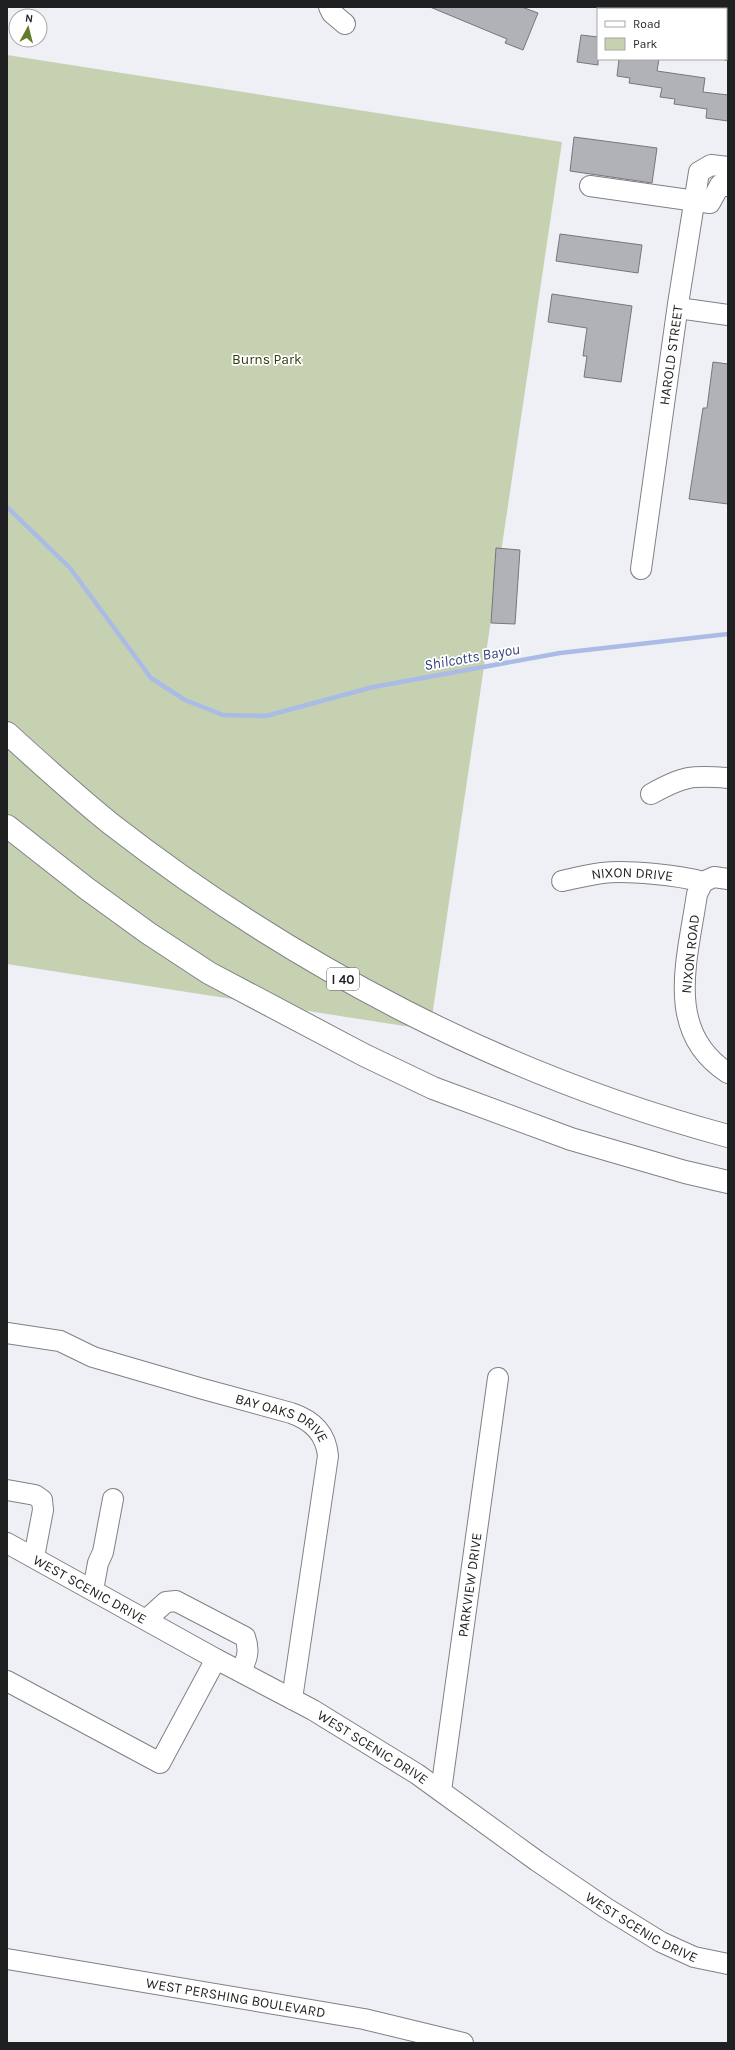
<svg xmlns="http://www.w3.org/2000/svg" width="735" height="2050" font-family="Karla,sans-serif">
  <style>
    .green { fill: #c5d1b1 }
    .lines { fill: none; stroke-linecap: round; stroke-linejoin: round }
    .stream { stroke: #aabce6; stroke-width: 4.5 }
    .building { fill: #b0b2b7; stroke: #75777b }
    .minor-casing { stroke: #7f8185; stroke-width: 22 }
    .highway-casing { stroke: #7f8185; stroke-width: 24 }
    .minor { stroke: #fff; stroke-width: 20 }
    .highway { stroke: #fff; stroke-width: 22 }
    .labels { text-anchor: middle; stroke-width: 3.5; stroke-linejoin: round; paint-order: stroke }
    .shield { fill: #fff; stroke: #626364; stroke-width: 1 }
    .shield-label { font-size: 13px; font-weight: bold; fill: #1f2021 }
    .street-label { font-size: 14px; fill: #1f2021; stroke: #fff }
    .park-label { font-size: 14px; fill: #2f3d0a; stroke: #fff }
    .water-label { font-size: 15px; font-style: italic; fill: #32447a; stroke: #fff }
  </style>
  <rect width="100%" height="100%" fill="#eef0f5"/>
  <polygon class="green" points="7,55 562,142 430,1030 7,964"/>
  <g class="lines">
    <polyline class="stream" points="7,507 70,568 151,678 185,700 223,715 266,716 373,687 560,653 728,634"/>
  </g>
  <g class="building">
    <polygon points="430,7 522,7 538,13 523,50 505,43 507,39"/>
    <polygon points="581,35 598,37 598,65 577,62"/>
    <polygon points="619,59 659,59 657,71 705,78 703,92 728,95 728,121 706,118 707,109 674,104 675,99 660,97 662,88 629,83 630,78 617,76"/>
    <polygon points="574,137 657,148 652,183 570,171"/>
    <polygon points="560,234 642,245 638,273 556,261"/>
    <polygon points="552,294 632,306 621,382 584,377 587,356 583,356 587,328 548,322"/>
    <polygon points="713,362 728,364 728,504 689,499 703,408 707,408"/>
    <polygon points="496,548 520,550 515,624 491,623"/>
  </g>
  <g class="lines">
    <g class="minor-casing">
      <g id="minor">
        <polyline points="329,7 332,13 345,24"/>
        <polyline points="636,7 640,9"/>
        <polyline points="664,9 664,7"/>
        <polyline points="726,49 728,50"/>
        <polyline points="590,186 710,203 720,185 728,186"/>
        <polyline points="678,308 728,315"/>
        <path id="s1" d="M641 569 678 304 699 172 711 165 728 167"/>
        <path d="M651 794C683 776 692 775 728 778"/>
        <path id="s2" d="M562 881C575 878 588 875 602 873 627 870 679 875 703 882"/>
        <path d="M703 882 697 894C688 958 663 1031 728 1073"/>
        <polyline points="703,882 714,877 728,879"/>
        <path id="s3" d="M7 1333 60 1341 93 1357 203 1389 291 1413C312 1420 326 1433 328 1456L292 1699"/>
        <polyline points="7,1490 35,1495 42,1500 43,1510 34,1557"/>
        <path id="s4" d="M7 1543 216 1659 313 1710 417 1774 537 1861 606 1908 661 1942 694 1957 728 1964"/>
        <polyline points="93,1590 98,1563 103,1552 113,1499"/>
        <path d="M147 1619 166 1602 176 1601 245 1637C250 1651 247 1659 241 1671"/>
        <polyline points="7,1681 160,1763 216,1659"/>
        <path id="s5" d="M441 1791 498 1378"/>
        <path id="s6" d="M7 1959 364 2019 463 2043"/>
      </g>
    </g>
    <g class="highway-casing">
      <g id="highway">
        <path d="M7 733C41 764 75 795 111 824 294 966 504 1076 728 1136"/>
        <polyline points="7,826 86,888 148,933 209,973 364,1055 433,1088 571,1139 685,1172 728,1182"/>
      </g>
    </g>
    <use href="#minor" class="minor"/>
    <use href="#highway" class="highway"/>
  </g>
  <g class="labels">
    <rect class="shield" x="327" y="968" width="32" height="22" rx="3"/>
    <g class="shield-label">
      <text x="343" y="984">I 40</text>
    </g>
    <g class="street-label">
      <text dy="5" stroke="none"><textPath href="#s1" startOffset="216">HAROLD STREET</textPath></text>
      <text dy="5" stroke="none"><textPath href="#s2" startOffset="71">NIXON DRIVE</textPath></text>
      <text transform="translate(690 954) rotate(-84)" y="5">NIXON ROAD</text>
      <text dy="5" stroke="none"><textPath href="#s3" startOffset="290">BAY OAKS DRIVE</textPath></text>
      <text dy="5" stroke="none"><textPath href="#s5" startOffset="208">PARKVIEW DRIVE</textPath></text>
      <text dy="5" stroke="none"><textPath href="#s4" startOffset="95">WEST SCENIC DRIVE</textPath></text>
      <text dy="5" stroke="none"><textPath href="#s4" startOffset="419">WEST SCENIC DRIVE</textPath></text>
      <text dy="5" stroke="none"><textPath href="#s4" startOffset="743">WEST SCENIC DRIVE</textPath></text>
      <text dy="5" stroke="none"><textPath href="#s6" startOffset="232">WEST PERSHING BOULEVARD</textPath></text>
    </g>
    <g class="park-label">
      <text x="267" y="364">Burns Park</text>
    </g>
    <g class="water-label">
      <text transform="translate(472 657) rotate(-10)" y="5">Shilcotts Bayou</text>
    </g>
  </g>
  <rect width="735" height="2050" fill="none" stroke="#1f2021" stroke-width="16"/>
  <rect x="597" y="8" width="130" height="52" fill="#ffffff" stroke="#a5a6a6"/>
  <rect x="605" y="21" width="20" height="6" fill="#ffffff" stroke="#a5a6a6"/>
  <text x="633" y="28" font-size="12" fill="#1f2021">Road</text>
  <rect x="605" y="38" width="20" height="12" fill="#c5d1b1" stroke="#a5a6a6"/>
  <text x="633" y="48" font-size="12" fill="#1f2021">Park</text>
  <g transform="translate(28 28) rotate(7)"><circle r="19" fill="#ffffff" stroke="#a5a6a6"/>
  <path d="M0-3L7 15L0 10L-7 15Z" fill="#647b2c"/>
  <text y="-6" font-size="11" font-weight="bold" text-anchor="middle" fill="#1f2021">N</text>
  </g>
</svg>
